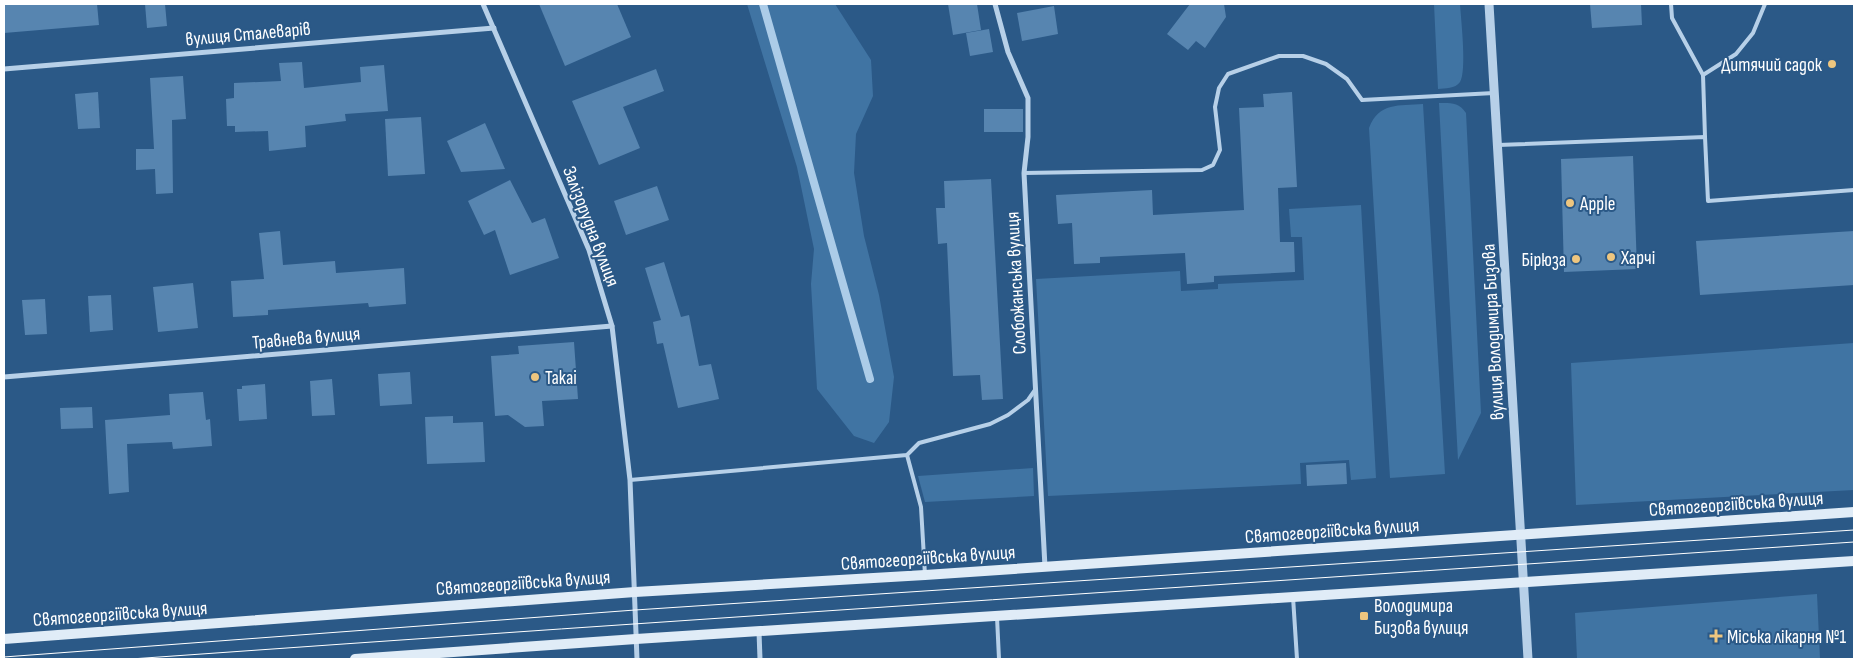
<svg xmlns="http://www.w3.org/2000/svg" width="1858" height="663" font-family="'Sofia Sans Condensed',sans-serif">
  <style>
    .green { fill: #4074a3 }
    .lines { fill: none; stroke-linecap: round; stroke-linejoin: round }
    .stream { stroke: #accce8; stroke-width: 8 }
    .building { fill: #5785b0 }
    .service { stroke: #b7d0e8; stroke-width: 4 }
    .minor { stroke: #b7d0e8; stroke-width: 5 }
    .tertiary { stroke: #b7d0e8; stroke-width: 9 }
    .secondary { stroke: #e0ecf7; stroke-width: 10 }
    .tram { stroke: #fff; stroke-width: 1 }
    .poi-dot { fill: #eec67f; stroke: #2b5987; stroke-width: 2 }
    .labels { text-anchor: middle; stroke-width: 4; stroke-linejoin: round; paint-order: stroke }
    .street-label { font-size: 19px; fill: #fff; stroke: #2b5987 }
    .poi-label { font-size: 19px; fill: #fff; stroke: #2b5987; text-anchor: start }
  </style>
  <rect width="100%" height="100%" fill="#2b5987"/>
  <g class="green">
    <polygon points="747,4 835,4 871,60 873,96 856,134 854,173 864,236 879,295 894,377 889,422 874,443 854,436 817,389 811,284 814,249 797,167"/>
    <path d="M1434 4H1460C1461 20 1467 71 1460 82 1455 89 1445 88 1438 89Z"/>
    <path d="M1439 103C1450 103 1459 102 1466 113L1481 413 1458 460Z"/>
    <path d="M1423 104 1445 474 1390 478 1369 128C1379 102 1399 106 1423 104Z"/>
    <polygon points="1361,205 1376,478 1351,480 1349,460 1300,463 1301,484 1048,496 1036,279 1180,271 1181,291 1218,289 1218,284 1304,280 1302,237 1291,237 1289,209"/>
    <polygon points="1854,343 1854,490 1576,505 1571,363"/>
    <polygon points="1033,468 1034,496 925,502 918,476"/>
    <polygon points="1817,594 1820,659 1577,659 1575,613"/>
  </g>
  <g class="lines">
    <polyline class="stream" points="763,4 870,379"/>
  </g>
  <g class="building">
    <polygon points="4,4 97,4 99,25 4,33"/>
    <polygon points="145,4 165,4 167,26 147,28"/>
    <polygon points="539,4 617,4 631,37 565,66"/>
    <polygon points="948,4 977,4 981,30 953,35"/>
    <polygon points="1190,4 1224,4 1226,17 1205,48 1196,41 1188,50 1167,34"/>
    <polygon points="1590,4 1641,4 1642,25 1592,28"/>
    <polygon points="1054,6 1058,34 1022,41 1017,13"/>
    <polygon points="989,29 993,52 970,56 966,33"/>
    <polygon points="302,62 304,88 361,82 360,67 384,65 388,111 345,114 346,121 305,126 306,147 269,151 268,131 235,132 235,126 227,126 226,99 234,98 234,83 281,81 279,63"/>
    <polygon points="656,69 664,91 623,107 640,148 599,165 572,101"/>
    <polygon points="183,76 186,119 172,120 173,193 156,194 155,169 136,170 136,149 154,149 150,78"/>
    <polygon points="98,92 100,128 78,129 75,94"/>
    <polygon points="1292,92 1297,187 1278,188 1280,242 1294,242 1295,272 1214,276 1214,282 1187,284 1185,253 1100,257 1100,263 1074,264 1072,223 1058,224 1056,195 1152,190 1153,215 1244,210 1239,108 1264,107 1263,94"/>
    <rect x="984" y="109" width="39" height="23"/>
    <polygon points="421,117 425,174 388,176 385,119"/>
    <polygon points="485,123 505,169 461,172 447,141"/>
    <polygon points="1633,156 1637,269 1564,272 1561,159"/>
    <polygon points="991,179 1003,399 982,400 980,375 953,376 947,243 938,244 936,208 945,208 944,181"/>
    <polygon points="510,180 532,223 545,218 559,258 510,275 495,230 484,235 468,201"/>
    <polygon points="657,186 669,220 626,235 614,201"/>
    <polygon points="280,231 283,265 335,261 336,273 404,268 406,304 369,307 368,303 268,310 268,315 233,317 231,281 264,279 259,233"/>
    <polygon points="1854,231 1854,285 1700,295 1696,241"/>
    <polygon points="664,262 681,317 689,315 699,366 711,364 719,399 678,408 663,343 657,344 653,322 661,320 645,268"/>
    <polygon points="193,283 198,328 158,332 153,287"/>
    <polygon points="111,295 113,330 90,332 88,296"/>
    <polygon points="45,299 47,334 25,335 22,300"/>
    <polygon points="574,342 578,399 542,401 544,426 525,427 508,415 495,416 491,356 519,354 518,346"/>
    <polygon points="410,372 412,404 380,406 378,374"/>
    <polygon points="332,379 335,415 312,416 310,381"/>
    <polygon points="265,384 267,419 239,421 237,389 242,389 242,386"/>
    <polygon points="203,392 206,420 210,419 212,446 173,449 172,442 127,444 129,492 109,494 105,420 170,415 169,394"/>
    <polygon points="92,407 93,428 61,429 60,408"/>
    <polygon points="453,416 453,423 483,422 485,462 427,464 425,417"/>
    <polygon points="1346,463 1347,484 1307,486 1306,465"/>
  </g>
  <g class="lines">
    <g class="service">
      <polyline points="1671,4 1672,18 1703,75 1705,137"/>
      <polyline points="1703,75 1736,54 1753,33 1765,4"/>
      <polyline points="1498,145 1705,137 1708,201 1854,190"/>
      <polyline points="1024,173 1202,170 1213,165 1220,150 1215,107 1219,88 1228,74 1279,56 1303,56 1326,64 1347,79 1362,100 1494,93"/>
      <polyline points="907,455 921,507 925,575"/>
      <polyline points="630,480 907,455 919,443 990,424 1008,415 1028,400 1035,390"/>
      <polyline points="1293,597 1297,659"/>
      <polyline points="997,617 999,659"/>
    </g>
    <g class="minor">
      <polyline points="483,4 589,250 612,326 630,480 637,659"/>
      <polyline points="995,4 1008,52 1028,98 1028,137 1024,173 1045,567"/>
      <polyline points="4,69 494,28"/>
      <polyline points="4,377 612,326"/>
      <polyline points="759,632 760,659"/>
    </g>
    <polyline class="tertiary" points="1489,4 1528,659"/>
    <g class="secondary">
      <polyline points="4,639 635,592 925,575 1854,512"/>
      <polyline points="355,659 636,639 1854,561"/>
    </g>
    <g class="tram">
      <polyline points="4,657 635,610 1854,530"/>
      <path d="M131 659C705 618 1280 581 1854 542"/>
    </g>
  </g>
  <g class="poi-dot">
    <circle cx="1832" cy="64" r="5"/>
    <circle cx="1570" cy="203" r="5"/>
    <circle cx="1611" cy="257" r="5"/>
    <circle cx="1576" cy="259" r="5"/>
    <circle cx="535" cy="377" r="5"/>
    <rect x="1359" y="611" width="10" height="10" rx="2.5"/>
    <path d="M1713.5 628.5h5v5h5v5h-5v5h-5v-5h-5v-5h5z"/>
  </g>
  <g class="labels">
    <g class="street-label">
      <text transform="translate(248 33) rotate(-5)" y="7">вулиця Сталеварів</text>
      <text transform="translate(592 226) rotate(69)" y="7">Залізорудна вулиця</text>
      <text transform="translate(1015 283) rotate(-93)" y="7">Слобожанська вулиця</text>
      <text transform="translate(1492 332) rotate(-93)" y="7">вулиця Володимира Бизова</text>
      <text transform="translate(306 337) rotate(-5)" y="7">Травнева вулиця</text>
      <text transform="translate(1736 503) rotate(-4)" y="7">Святогеоргіївська вулиця</text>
      <text transform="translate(1332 530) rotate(-4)" y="7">Святогеоргіївська вулиця</text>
      <text transform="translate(928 557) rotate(-4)" y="7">Святогеоргіївська вулиця</text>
      <text transform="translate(523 582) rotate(-4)" y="7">Святогеоргіївська вулиця</text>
      <text transform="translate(120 613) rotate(-4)" y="7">Святогеоргіївська вулиця</text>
    </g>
    <g class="poi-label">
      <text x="1822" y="71" text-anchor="end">Дитячий садок</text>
      <text x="1580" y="210">Apple</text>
      <text x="1621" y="264">Харчі</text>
      <text x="1566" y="266" text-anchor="end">Бірюза</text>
      <text x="545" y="384">Takai</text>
      <text x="1374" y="612">Володимира<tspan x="1374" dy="22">Бизова вулиця</tspan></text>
      <text x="1727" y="643">Міська лікарня №1</text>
    </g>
  </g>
  <rect width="1858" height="663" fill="none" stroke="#ffffff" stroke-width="10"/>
</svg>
